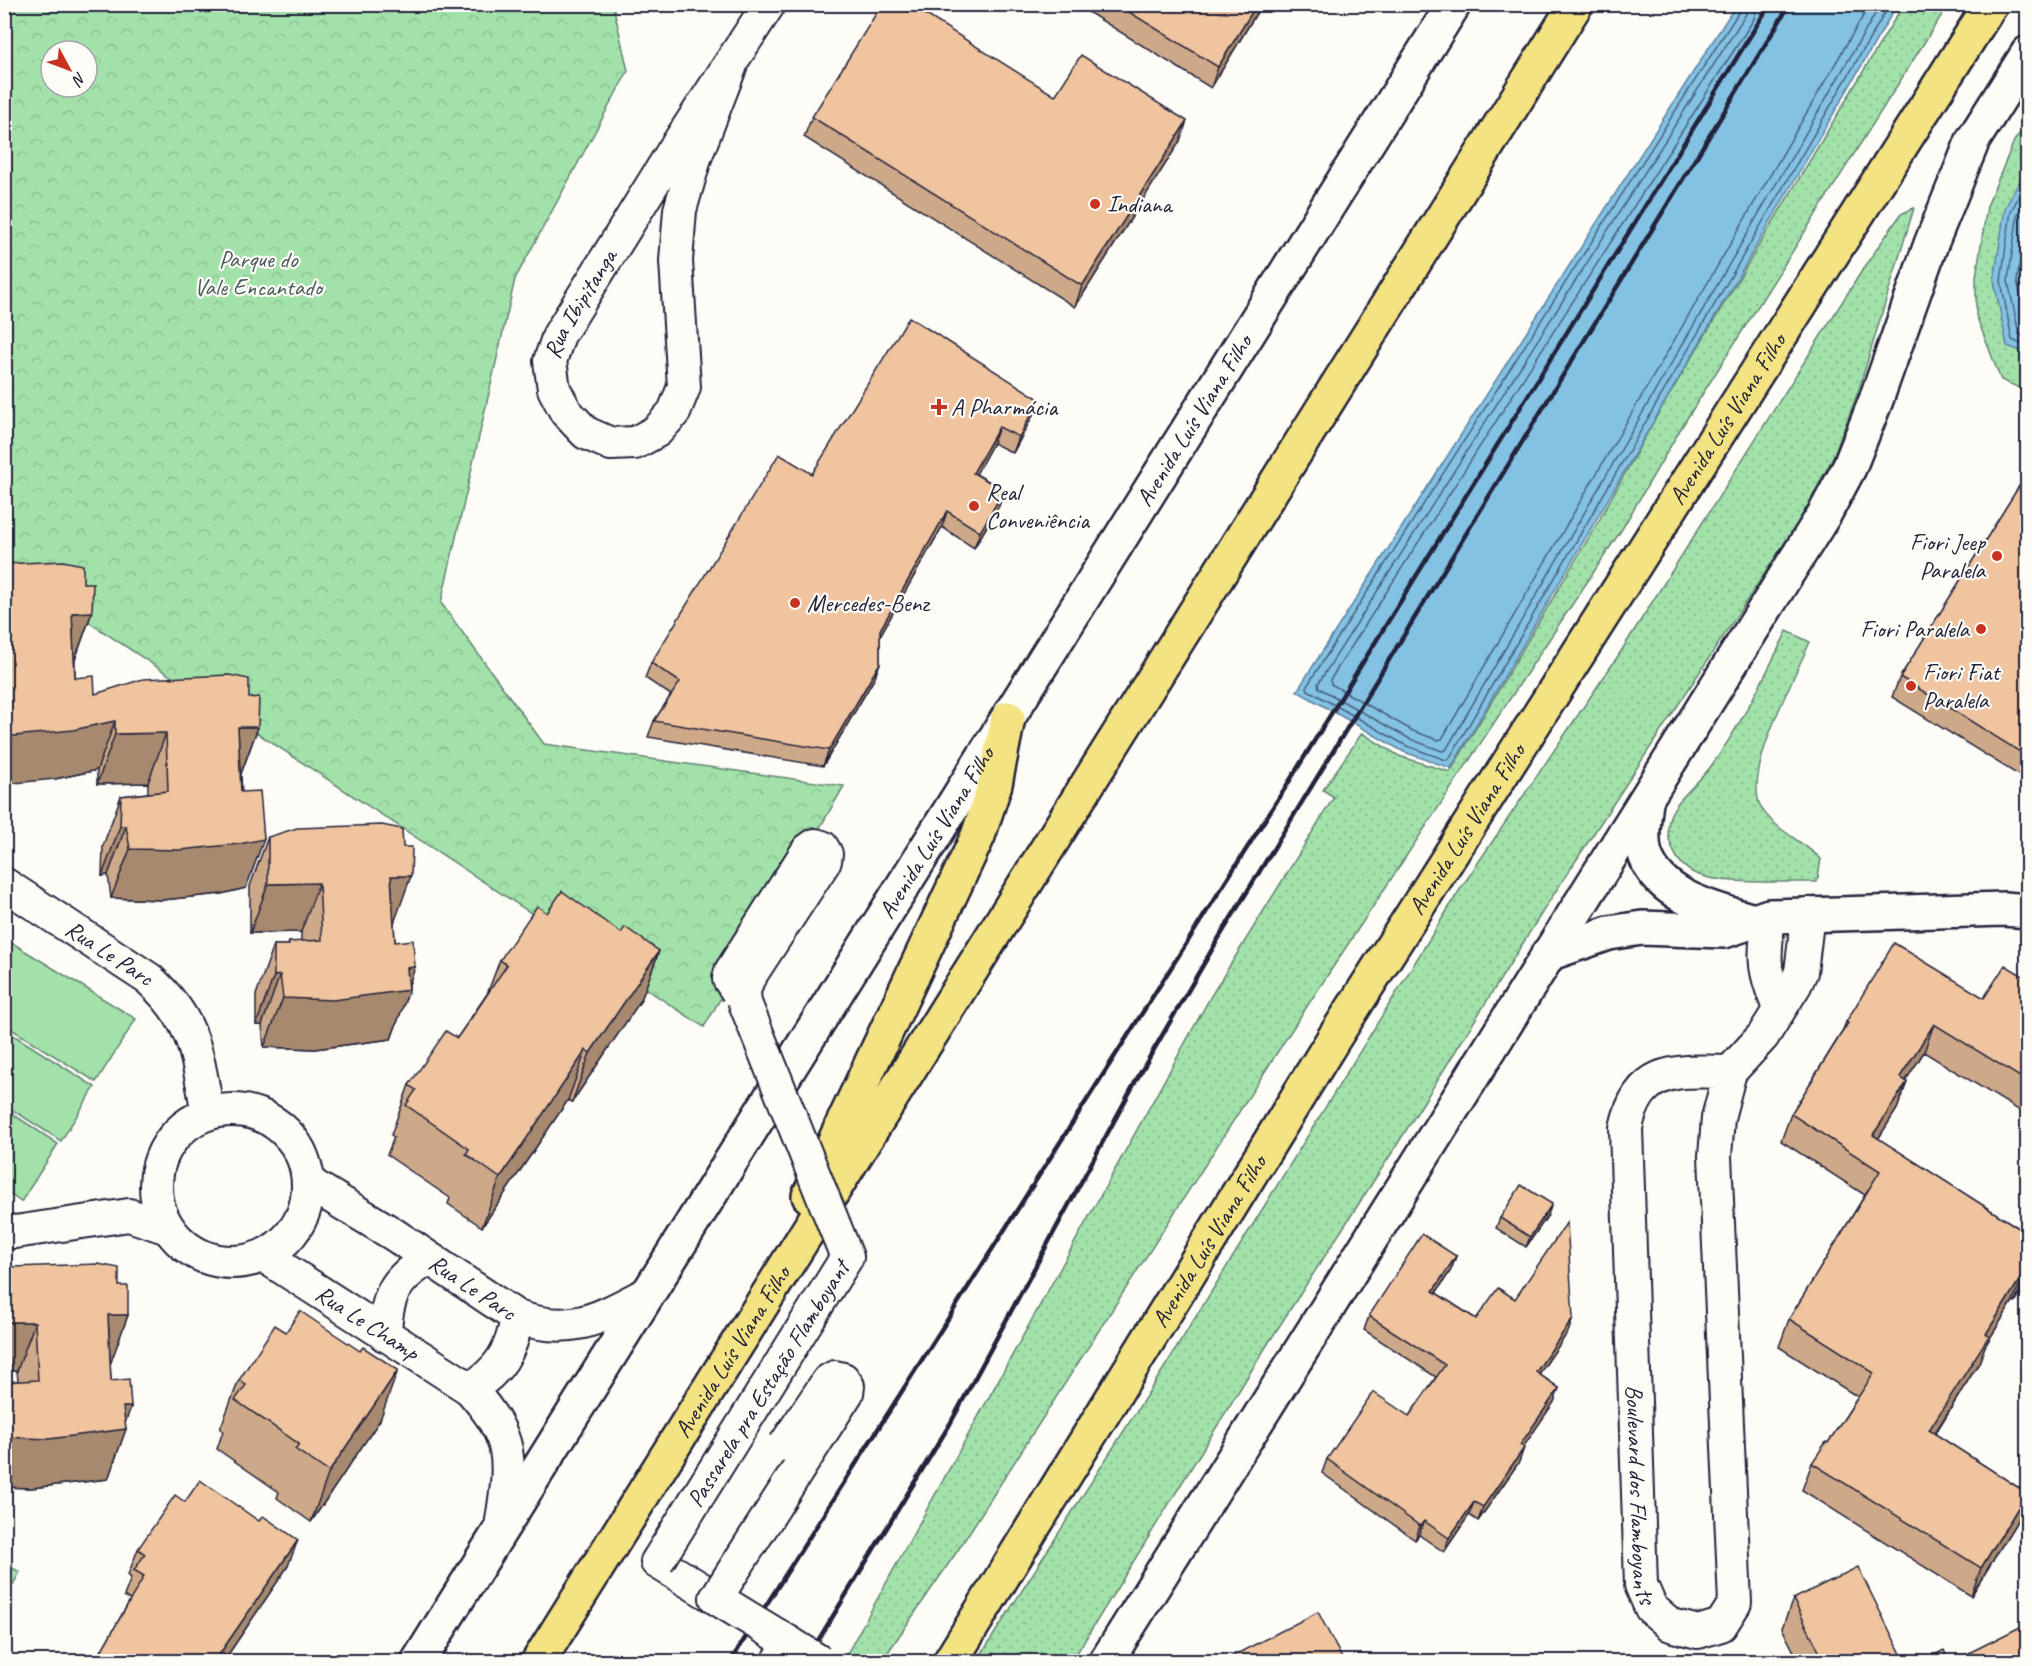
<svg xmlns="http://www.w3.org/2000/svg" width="2032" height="1666" font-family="Caveat,sans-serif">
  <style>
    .grass { fill: url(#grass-dots); stroke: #628272; stroke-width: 1.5 }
    .forest { fill: url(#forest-crowns); stroke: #628272; stroke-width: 1.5; fill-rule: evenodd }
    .pitch { fill: #a2e1aa; stroke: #628272; stroke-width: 1.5 }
    .water { fill: #84c2e4; stroke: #5d82a0; stroke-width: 1.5 }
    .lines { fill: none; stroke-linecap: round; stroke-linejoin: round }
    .shore { stroke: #49627f; stroke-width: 1.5 }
    .street-casing { stroke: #22223b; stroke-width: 36 }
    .secondary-casing { stroke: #22223b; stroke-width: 38 }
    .highway-casing { stroke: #22223b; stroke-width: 38 }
    .street { stroke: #fdfcf7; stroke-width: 32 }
    .secondary { stroke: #fdfcf7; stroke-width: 33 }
    .highway { stroke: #f4e382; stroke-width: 33 }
    .rail { stroke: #22223b; stroke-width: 4.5 }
    .street-bridge-casing { stroke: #22223b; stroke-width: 36; stroke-linecap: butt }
    .street-bridge { stroke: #fdfcf7; stroke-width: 32 }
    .wall { fill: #cea989; stroke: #22223b; stroke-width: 1.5 }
    .shaded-wall { fill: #a7896f; stroke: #22223b; stroke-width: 1.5 }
    .building { fill: #efc49f; stroke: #22223b; stroke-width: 1.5 }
    .poi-dot { fill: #c8321e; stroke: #fdfcf7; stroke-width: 2 }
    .labels { text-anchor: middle; stroke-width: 4.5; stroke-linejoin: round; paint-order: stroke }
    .poi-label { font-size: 24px; fill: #22223b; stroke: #fdfcf7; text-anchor: start }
    .park-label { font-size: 24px; fill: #485b5c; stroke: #fdfcf7 }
    .street-label { font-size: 24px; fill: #22223b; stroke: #fdfcf7 }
  </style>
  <defs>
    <pattern id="grass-dots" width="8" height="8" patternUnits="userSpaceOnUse" patternTransform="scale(1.5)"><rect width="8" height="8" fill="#a2e1aa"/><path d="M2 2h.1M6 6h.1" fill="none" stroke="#8bc193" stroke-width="1.8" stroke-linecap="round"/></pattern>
    <pattern id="forest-crowns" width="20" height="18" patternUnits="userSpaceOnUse" patternTransform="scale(1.5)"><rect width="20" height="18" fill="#a2e1aa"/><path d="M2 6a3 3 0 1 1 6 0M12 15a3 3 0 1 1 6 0" fill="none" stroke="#8bc193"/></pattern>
  </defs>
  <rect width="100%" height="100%" fill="#fdfcf7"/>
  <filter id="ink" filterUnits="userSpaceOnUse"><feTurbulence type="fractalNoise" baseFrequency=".0167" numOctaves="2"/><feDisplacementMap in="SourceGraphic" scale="12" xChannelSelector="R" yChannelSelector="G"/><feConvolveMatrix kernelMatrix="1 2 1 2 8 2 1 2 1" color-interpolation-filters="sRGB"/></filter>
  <g filter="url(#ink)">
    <g class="grass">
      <polygon points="1903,5 1948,5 1681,428 1622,529 1300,1017 960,1547 882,1661 843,1661 1211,996 1334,797 1323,790 1362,733 1399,756 1450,772 1598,522 1659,412"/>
      <polygon points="2027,123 2027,391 2001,380 1976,315 1976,277 1987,206 2014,141"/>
      <polygon points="1914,208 1858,392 1833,457 1801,518 1548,903 1395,1148 1269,1342 1072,1661 977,1661 1166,1365 1461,888 1618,656 1865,266 1901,214"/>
      <path d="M1787 631 1810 642C1795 676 1742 774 1761 807 1774 830 1803 841 1821 859L1817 882C1785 881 1722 886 1694 873 1676 865 1665 839 1669 820 1672 803 1698 783 1708 770 1739 730 1765 676 1787 631Z"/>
    </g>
    <path class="forest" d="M4 5H613L628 71 515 279 441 603 544 744 844 786 704 1027 5 567ZM51 51H87V87H51Z"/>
    <g class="pitch">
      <polygon points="4,938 136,1019 96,1082 5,1025"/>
      <polygon points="4,1029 95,1087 61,1141 5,1105"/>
      <polygon points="5,1109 58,1144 21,1202 5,1191"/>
      <polygon points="5,1564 20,1572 5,1599"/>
    </g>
    <g class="water">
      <polygon points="1736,5 1897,5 1451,768 1404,752 1297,691"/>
      <polygon points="2027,168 2027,353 2007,346 1994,281 2005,208"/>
    </g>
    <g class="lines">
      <g class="shore">
        <polyline points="1741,4 1740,10 1307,686 1308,690 1407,746 1446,760 1449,759 1890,4"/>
        <polyline points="1748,4 1746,14 1318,684 1319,688 1410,739 1442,751 1446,750 1881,4"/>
        <polyline points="1757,4 1754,19 1330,680 1331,684 1413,731 1438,740 1442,739 1870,4"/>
        <polyline points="2028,180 2011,211 2001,281 2012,340 2028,347"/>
        <polyline points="2028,195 2018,213 2008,281 2019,334 2028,339"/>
        <polyline points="2028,214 2017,280 2028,329"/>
      </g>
      <g class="street-casing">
        <g id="street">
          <path id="s1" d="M731 65 695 158 680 210 676 261 684 387 674 412 657 431 635 443 611 444 586 433 566 412 554 389 550 361 559 335 675 148 769 4"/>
          <path id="s2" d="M4 884 149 979C197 1023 196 1053 208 1113"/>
          <path d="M1769 916C1764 959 1762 967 1779 1008"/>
          <path id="s3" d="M1730 1072C1677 1071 1639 1066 1626 1128L1641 1585 1651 1608 1671 1625 1698 1632 1721 1625 1735 1603 1715 1156 1718 1118 1730 1072 1763 1036 1795 985 1801 972 1808 914"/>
          <circle cx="232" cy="1186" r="76"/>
          <path id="s4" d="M309 1183 393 1234 517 1317C573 1336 599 1318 648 1293"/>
          <polyline points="4,1230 15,1232 129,1215 168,1228"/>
          <path id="s5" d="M264 1256 470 1389C516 1441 511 1461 501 1527"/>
          <path d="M385 1335C386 1297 394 1279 428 1259"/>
          <path d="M470 1389C499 1371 512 1351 517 1317"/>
          <polyline points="657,1562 716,1598"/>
        </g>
      </g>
      <g class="secondary-casing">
        <g id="secondary">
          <path d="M1646 802C1644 819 1640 840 1646 857 1662 898 1714 909 1750 920"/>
          <polyline points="1548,954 1609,933 1642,928 1724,931 1769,916 2004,909 2028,911"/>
          <path id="s6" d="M418 1662 1454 4"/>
          <polyline points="1106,1662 1825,513 1849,468 1876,400 1931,244 1973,140 2028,53"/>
        </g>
      </g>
      <g class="highway-casing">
        <g id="highway">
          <polyline points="809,1196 978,836 995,784 1008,718"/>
          <path id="s7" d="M538 1662 1576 4"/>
          <path id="s8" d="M950 1662 1334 1038 1991 4"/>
        </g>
      </g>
      <use href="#street" class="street"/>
      <use href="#secondary" class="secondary"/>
      <use href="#highway" class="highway"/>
      <g class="rail">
        <polyline points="730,1662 1287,785 1770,4"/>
        <polyline points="805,1662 950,1424 1138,1077 1217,941 1790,4"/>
      </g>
      <g class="street-bridge-casing">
        <g id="street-bridge">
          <polyline points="785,1445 828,1381 835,1377 843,1379 848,1386 847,1393 716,1598 790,1643"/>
          <path id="s9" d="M657 1562 847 1257 745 1003 744 991 748 979 825 861 826 854 822 847 815 845 808 850 731 971 729 979 737 991"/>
          <polyline points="778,1662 790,1643 820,1662"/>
        </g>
      </g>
      <use href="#street-bridge" class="street-bridge"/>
    </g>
    <g class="wall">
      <polygon points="1075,4 1262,4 1211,88"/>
      <polygon points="1055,96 1180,141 1075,307 804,137 812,117"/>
      <polygon points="1033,415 1013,453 993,443 976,474 1004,490 999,506 974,548 942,527 880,636 880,663 874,679 823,766 648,737 654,721 671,695 645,678 651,663 812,474"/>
      <polygon points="2028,472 2027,537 2028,781 1892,697 1900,677"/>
      <polygon points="83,583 92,612 75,660 75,678 95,694 249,698 258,727 241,774 246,888 221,894 162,900 111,898 108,875 102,876 103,846 121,796 148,793 148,783 97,784 97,770 55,779"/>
      <polygon points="268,837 394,924 395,942 415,967 409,984 409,990 391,1039 315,1049 264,1047 262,1025 256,1025 256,995 274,945 288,945 289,942 301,942 301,932 250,933 250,886"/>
      <polygon points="547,913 621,933 659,951 641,1000 572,1102 568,1100 482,1227 448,1204 450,1198 387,1155 394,1137 391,1135 409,1085 457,1038 487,994 500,960"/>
      <polygon points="2028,979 2028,1116 1924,1052 1905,1081 1907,1082 1897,1109 1878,1139 2028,1234 2028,1282 2015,1302 2013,1301 1985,1346 1979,1363 1935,1434 2027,1493 2017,1521 1971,1596 1802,1490 1812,1463 1828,1443 1858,1397 1779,1347 1789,1319 1865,1195 1781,1141 1791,1114 1842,1032 1846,1022 1984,998"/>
      <polygon points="1548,1215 1526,1247 1496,1228 1500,1218"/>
      <polygon points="1456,1256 1451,1270 1436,1293 1476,1319 1515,1299 1573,1318 1568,1332 1539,1374 1559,1388 1554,1402 1523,1447 1519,1462 1478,1521 1469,1515 1444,1552 1419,1535 1415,1540 1322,1473 1327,1459 1409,1416 1436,1377 1364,1330 1369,1316"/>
      <polygon points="4,1270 119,1286 128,1315 110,1363 111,1381 125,1423 126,1429 108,1479 31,1488 4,1487 4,1382 18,1381 17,1371 4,1372"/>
      <polygon points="239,1380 380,1420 311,1522 277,1498 279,1492 217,1449 223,1431 220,1429"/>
      <polygon points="138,1549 288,1566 223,1662 95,1662 130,1600 124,1596 131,1578 128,1575"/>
      <polygon points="1793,1599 1905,1662 1799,1662 1782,1628"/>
    </g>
    <g class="shaded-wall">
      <polygon points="1257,4 1262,4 1211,88 1218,67"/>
      <polygon points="1187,121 1180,141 1075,307 1082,286"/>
      <polygon points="1039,399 1033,415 1013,453 1019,437"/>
      <polygon points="999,427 993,443 968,489 973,473"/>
      <polygon points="1004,490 999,506 974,548 980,532"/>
      <polygon points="947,511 942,527 874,646 880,630"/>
      <polygon points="2028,529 2028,536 2016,555 2024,535"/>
      <polygon points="92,612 74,662 72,613"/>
      <polygon points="880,663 874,679 823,766 829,750"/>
      <polygon points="115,721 97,770 55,779 4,784 4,735"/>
      <polygon points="238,727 258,727 240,776"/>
      <polygon points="166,733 148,783 97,784 115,734"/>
      <polygon points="120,826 126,826 108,875 102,876"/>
      <polygon points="264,839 246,888 221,894 162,900 111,898 130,849"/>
      <polygon points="391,876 411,876 393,926"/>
      <polygon points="319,883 301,932 250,933 268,884"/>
      <polygon points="659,951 641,1000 572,1102 590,1053"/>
      <polygon points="415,967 407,990 409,990 391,1039 315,1049 264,1047 283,998 407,968"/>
      <polygon points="280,975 262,1025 256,1025 274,976"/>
      <polygon points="1934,1024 1924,1052 1890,1105 1900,1077"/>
      <polygon points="586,1050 568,1100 482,1227 500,1178"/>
      <polygon points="1907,1082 1897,1109 1863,1163 1873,1135"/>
      <polygon points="1552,1204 1548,1215 1526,1247 1530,1237"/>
      <polygon points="1456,1256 1451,1270 1428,1305 1433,1291"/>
      <polygon points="2028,1270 2028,1282 2015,1302 2025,1275"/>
      <polygon points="2023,1274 2013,1301 1985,1346 1979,1363 1919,1458 1929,1430 1986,1334"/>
      <polygon points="108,1315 128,1315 110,1365"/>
      <polygon points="1573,1318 1568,1332 1531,1386 1536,1372"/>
      <polygon points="4,1322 35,1322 17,1371 4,1372"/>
      <polygon points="398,1370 380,1420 311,1522 329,1472"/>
      <polygon points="1559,1388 1554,1402 1515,1459 1520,1445"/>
      <polygon points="123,1407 131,1407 123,1429 126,1429 108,1479 31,1488 4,1487 4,1437"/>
      <polygon points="1524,1448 1519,1462 1478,1521 1483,1507"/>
      <polygon points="2027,1493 2017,1521 1971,1596 1981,1568"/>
      <polygon points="1474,1502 1469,1515 1444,1552 1449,1538"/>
      <polygon points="1424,1521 1419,1535 1415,1540 1420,1526"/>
      <polygon points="298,1540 288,1566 223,1662 214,1662"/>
    </g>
    <g class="building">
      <polygon points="882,4 909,4 1055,96 1081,55 1187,121 1082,286 812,117"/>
      <polygon points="1116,4 1257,4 1218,67"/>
      <polygon points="909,317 1039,399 1019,437 999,427 973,473 1004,490 980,532 947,511 880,630 880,663 829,750 654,721 680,682 651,663 779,454 812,474"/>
      <polygon points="2028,472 2028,529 2024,535 2028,538 2028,757 1900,677"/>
      <polygon points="63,561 83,565 83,583 93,583 92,612 72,613 75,678 94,676 95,694 143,679 229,675 249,679 249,698 259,697 258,727 238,727 241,792 260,791 264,839 239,844 180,850 130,849 126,826 120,826 121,796 168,791 166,733 115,734 115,721 73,730 14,736 4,735 4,564"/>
      <polygon points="382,825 402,829 403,847 412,847 411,876 391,876 395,942 413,940 415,967 407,968 409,990 333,1000 283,998 280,975 274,976 274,945 289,945 289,942 322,940 319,883 268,884 268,837 297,828"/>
      <polygon points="562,891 621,933 625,927 659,951 590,1053 586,1050 500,1178 466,1154 469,1149 406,1105 416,1090 409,1085 446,1031 457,1038 472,1017 507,965 500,960 537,906 547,913"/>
      <polygon points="1894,943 1984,998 2005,965 2028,979 2028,1082 1934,1024 1900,1077 1907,1082 1873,1135 2028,1234 2028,1270 2025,1275 2023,1274 1986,1334 1989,1336 1929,1430 2027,1493 1981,1568 1812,1463 1826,1442 1828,1443 1874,1373 1789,1319 1880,1171 1791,1114 1848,1023 1846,1022"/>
      <polygon points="1521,1185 1552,1204 1530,1237 1500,1218"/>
      <polygon points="1567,1222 1573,1318 1536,1372 1559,1388 1520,1445 1524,1448 1483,1507 1474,1502 1449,1538 1424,1521 1420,1526 1327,1459 1373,1392 1409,1416 1445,1365 1369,1316 1422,1234 1456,1256 1433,1291 1476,1319 1498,1288 1515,1299"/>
      <polygon points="98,1264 119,1268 119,1286 128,1286 128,1315 108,1315 111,1381 129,1379 131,1407 123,1407 126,1429 49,1439 4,1437 4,1382 38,1380 35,1322 4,1322 4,1270 13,1267"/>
      <polygon points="300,1311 360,1351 363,1347 398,1370 329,1472 295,1449 299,1444 235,1400 246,1385 239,1380 275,1325 286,1332"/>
      <polygon points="200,1480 259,1521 263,1516 298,1540 214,1662 95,1662 144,1576 134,1570 145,1554 138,1549 175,1495 185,1502"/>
      <polygon points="1858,1567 1905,1662 1869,1662 1868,1659 1863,1662 1819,1662 1815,1655 1820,1653 1793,1599"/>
      <polygon points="1318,1612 1344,1662 1224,1662 1223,1661"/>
      <polygon points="2028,1623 2028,1662 1951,1662"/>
      <polygon points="1944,1650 1949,1662 1921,1662"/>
    </g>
  </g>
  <g class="poi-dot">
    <circle cx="1095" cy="204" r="6"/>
    <path d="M936 398h6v6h6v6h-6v6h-6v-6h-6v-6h6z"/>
    <circle cx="974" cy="506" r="6"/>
    <circle cx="1997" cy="556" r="6"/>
    <circle cx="795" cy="603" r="6"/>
    <circle cx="1981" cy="629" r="6"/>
    <circle cx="1911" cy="686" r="6"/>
  </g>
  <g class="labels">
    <g class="poi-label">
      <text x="1107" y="212">Indiana</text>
      <text x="951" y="415">A Pharmácia</text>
      <text x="986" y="500">Real<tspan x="986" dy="28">Conveniência</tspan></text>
      <text x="1985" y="550" text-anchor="end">Fiori Jeep<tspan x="1985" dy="28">Paralela</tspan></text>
      <text x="807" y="611">Mercedes-Benz</text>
      <text x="1969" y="637" text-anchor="end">Fiori Paralela</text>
      <text x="1923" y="680">Fiori Fiat<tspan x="1923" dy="28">Paralela</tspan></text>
    </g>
    <g class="park-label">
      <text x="258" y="267">Parque do<tspan x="258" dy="28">Vale Encantado</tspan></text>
    </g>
    <g class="street-label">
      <text dy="8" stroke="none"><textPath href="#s1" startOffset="608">Rua Ibipitanga</textPath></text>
      <text dy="8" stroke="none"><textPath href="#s8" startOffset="1466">Avenida Luís Viana Filho</textPath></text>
      <text dy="8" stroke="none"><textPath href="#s6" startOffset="1464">Avenida Luís Viana Filho</textPath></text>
      <text dy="8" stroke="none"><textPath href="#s8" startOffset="980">Avenida Luís Viana Filho</textPath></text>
      <text dy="8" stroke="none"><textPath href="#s6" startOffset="978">Avenida Luís Viana Filho</textPath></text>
      <text dy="8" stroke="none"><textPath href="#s2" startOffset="126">Rua Le Parc</textPath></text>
      <text dy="8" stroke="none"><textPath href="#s8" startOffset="494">Avenida Luís Viana Filho</textPath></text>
      <text dy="8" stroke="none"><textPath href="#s4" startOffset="194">Rua Le Parc</textPath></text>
      <text dy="8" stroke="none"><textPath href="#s5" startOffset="123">Rua Le Champ</textPath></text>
      <text dy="8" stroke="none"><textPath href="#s7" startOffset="366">Avenida Luís Viana Filho</textPath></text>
      <text dy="8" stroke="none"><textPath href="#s9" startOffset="210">Passarela pra Estação Flamboyant</textPath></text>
      <text dy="8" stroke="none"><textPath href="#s3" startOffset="501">Boulevard dos Flamboyants</textPath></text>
    </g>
  </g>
  <rect width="2032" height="1666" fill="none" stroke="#fdfcf7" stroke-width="24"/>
  <rect x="12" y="12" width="2008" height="1642" fill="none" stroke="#22223b" stroke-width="2" filter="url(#ink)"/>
  <g transform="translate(69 69) rotate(131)"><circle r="28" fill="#fdfcf7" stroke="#a5a5ac" stroke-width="1.5"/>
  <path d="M0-4.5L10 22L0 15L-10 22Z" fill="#c8321e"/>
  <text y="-9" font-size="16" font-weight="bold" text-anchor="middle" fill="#22223b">N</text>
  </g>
</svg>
